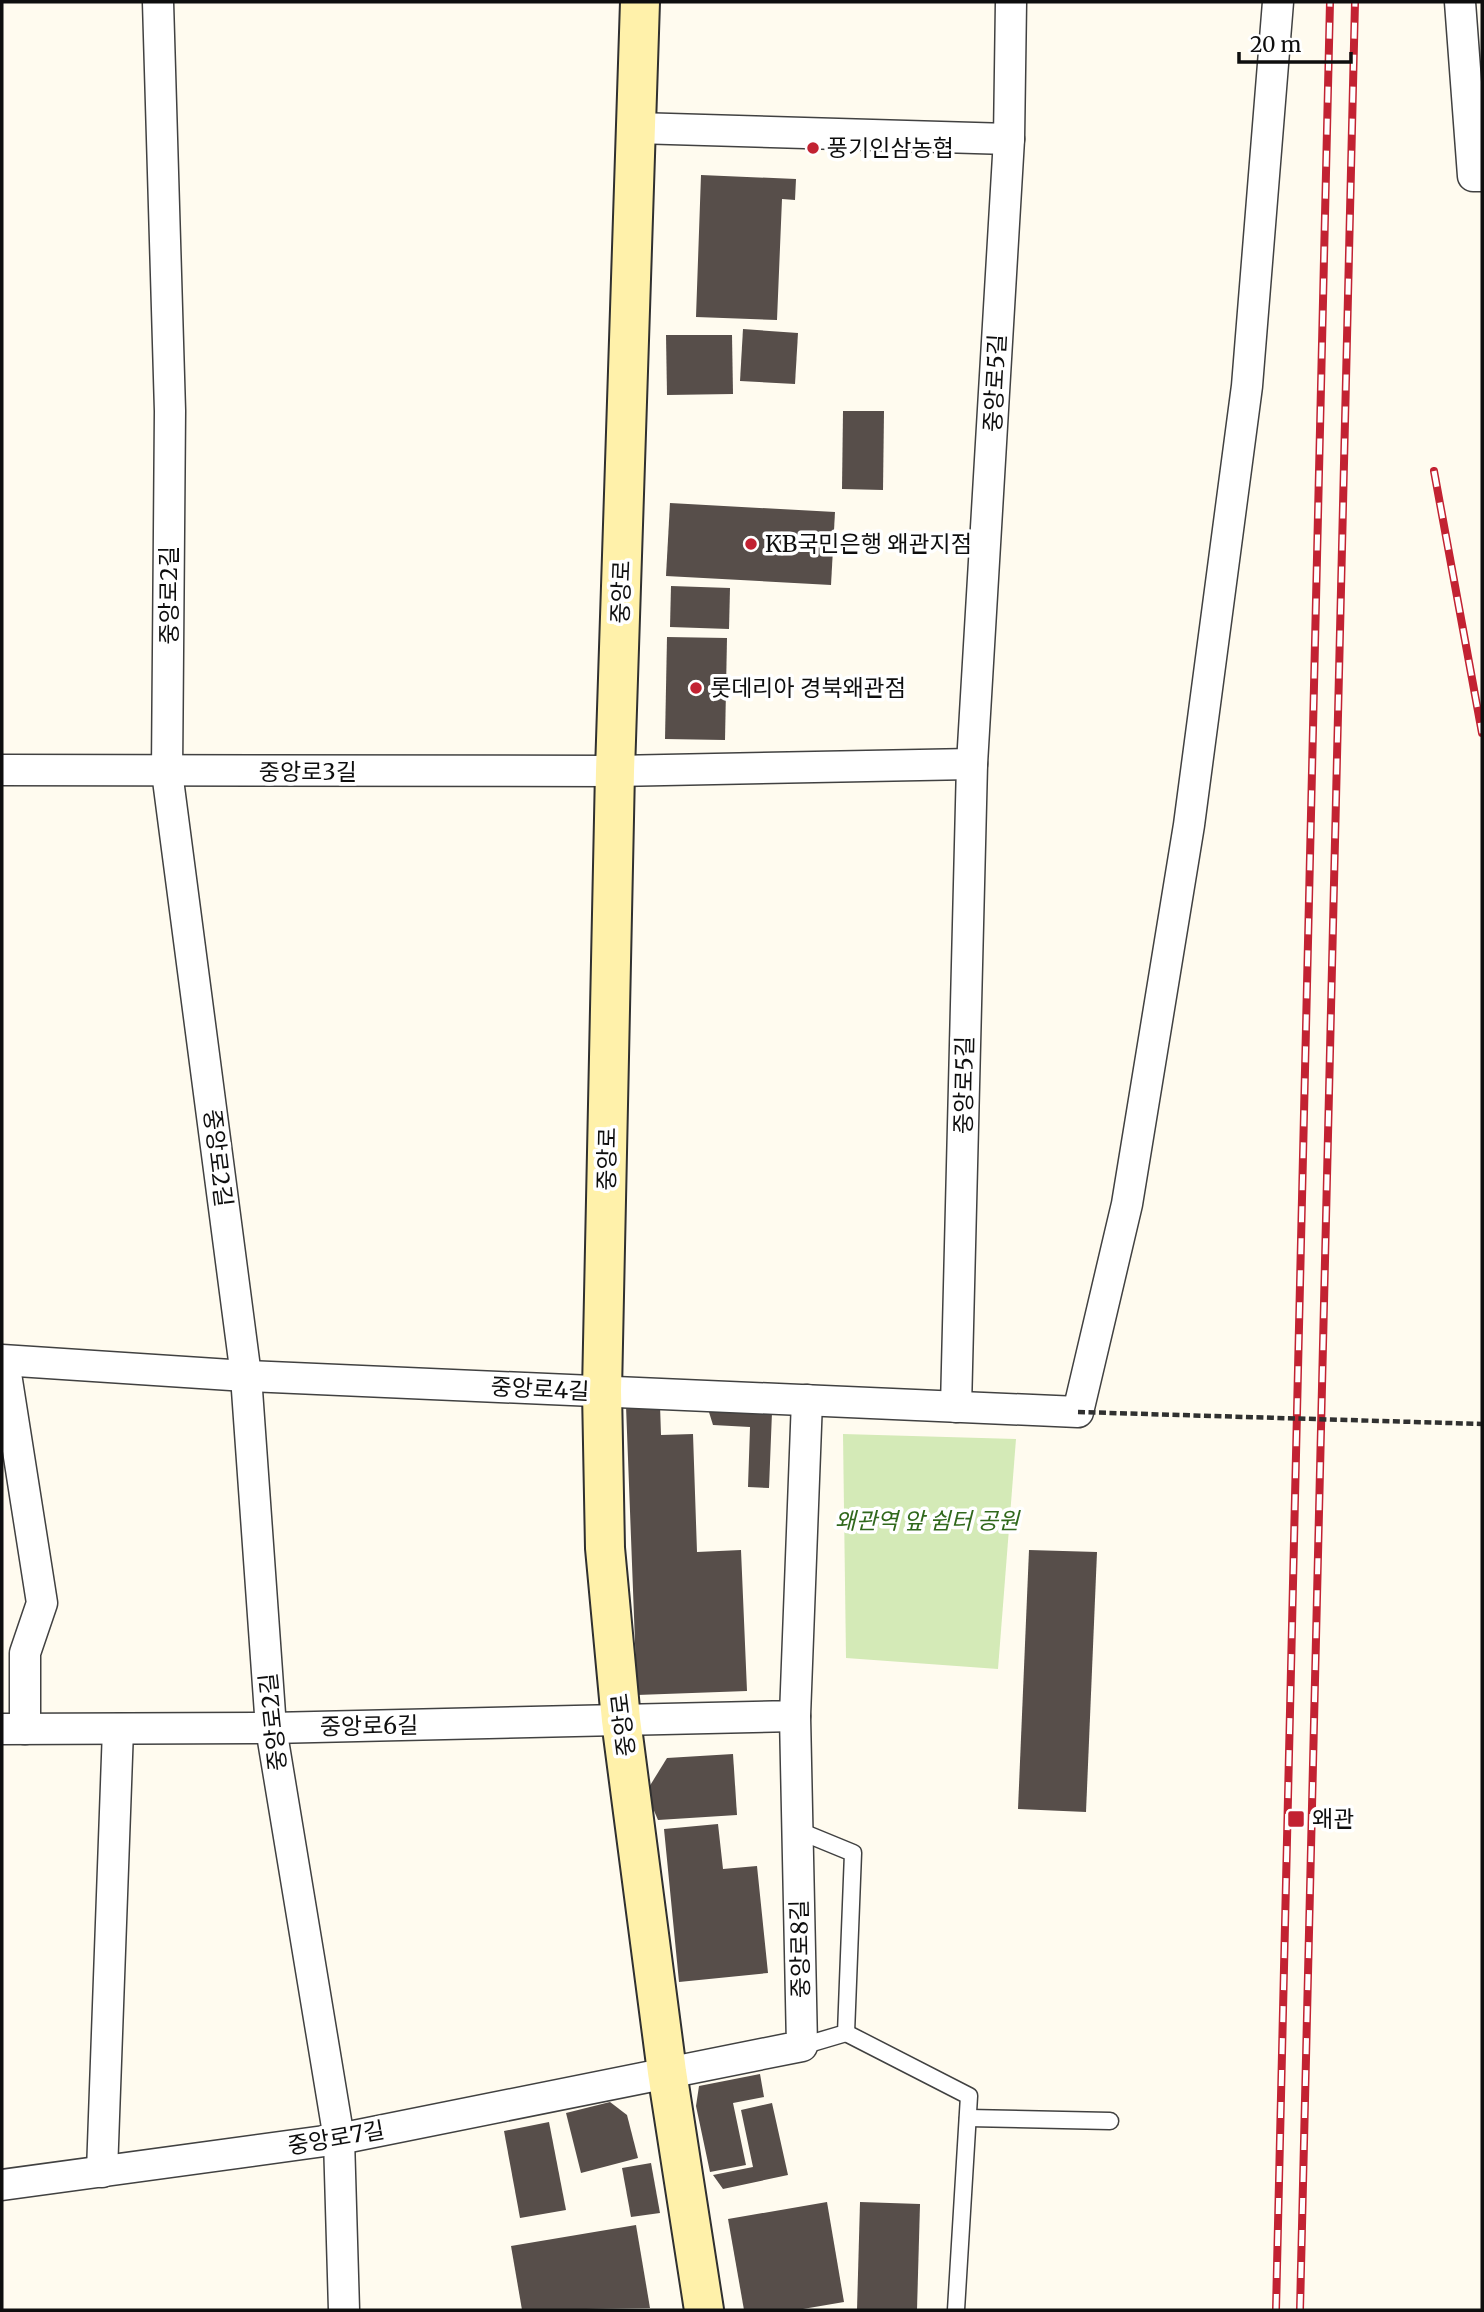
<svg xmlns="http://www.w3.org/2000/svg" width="1484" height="2312" font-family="Merriweather,'Noto Sans KR',serif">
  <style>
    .green { fill: #d4eab7 }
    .building { fill: #574e4a }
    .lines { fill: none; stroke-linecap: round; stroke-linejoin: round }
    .lane-casing { stroke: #414141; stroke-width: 19 }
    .street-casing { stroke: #414141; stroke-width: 33 }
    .secondary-casing { stroke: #303030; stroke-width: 42 }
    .lane { stroke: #fff; stroke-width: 16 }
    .street { stroke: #fff; stroke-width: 30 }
    .secondary { stroke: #fff1aa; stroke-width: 38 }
    .rail-casing { stroke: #c22232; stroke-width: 8 }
    .rail { stroke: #fff; stroke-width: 5; stroke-dasharray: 16; stroke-linecap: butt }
    .path-bridge { stroke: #303030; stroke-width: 4.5; stroke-dasharray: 7 3.5; stroke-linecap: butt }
    .poi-dot { fill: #c22232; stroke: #fff; stroke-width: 2.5 }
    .labels { text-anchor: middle; stroke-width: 7; stroke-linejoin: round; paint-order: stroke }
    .poi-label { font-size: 23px; fill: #0e0e0e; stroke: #fff; text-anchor: start }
    .street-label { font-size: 23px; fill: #0e0e0e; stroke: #fff }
    .park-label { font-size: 23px; font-style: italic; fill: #30681c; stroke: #fff }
  </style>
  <rect width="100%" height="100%" fill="#fffbef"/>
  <polygon class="green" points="843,1434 1016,1439 998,1669 846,1658"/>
  <g class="building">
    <polygon points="701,175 796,179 795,200 782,199 777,320 696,317"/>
    <polygon points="743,329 798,333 795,384 740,381"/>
    <polygon points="666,335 732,335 733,394 667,395"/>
    <polygon points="843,411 884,411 883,490 842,489"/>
    <polygon points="670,503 835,512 831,585 666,576"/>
    <polygon points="671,586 730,588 729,629 670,627"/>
    <polygon points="667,637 727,638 725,740 665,739"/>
    <polygon points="660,1405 661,1435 693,1434 697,1552 741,1550 747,1691 637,1695 626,1406"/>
    <polygon points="708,1409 772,1412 769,1488 748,1487 750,1427 713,1425"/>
    <polygon points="1029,1550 1097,1552 1086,1812 1018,1809"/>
    <polygon points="733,1754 737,1815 658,1820 646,1792 667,1758"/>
    <polygon points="718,1824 723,1869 757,1866 768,1973 679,1982 664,1829"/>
    <polygon points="760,2074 764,2097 733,2103 746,2165 710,2172 696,2106 699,2086"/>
    <polygon points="610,2102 627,2115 638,2158 581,2173 566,2113"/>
    <polygon points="772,2103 788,2175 723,2189 713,2175 753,2167 741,2110"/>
    <polygon points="549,2122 566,2210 520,2218 504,2131"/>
    <polygon points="651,2163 660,2213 631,2217 622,2168"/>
    <polygon points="827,2202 844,2302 797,2310 744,2310 728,2219"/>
    <polygon points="860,2202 920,2204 917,2310 857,2310"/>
    <polygon points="636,2225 650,2308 522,2310 511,2246"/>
  </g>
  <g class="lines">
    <g class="lane-casing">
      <g id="lane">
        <polyline points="797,1830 853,1853 846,2033 802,2046"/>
        <polyline points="846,2033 969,2096 956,2310"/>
        <polyline points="968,2118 1110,2121"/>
      </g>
    </g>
    <g class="street-casing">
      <g id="street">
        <polyline points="158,2 170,411 167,772 246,1376 271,1728 339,2139 344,2310"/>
        <polyline points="1460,2 1473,176 1482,176"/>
        <polyline points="636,128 1009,139"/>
        <polyline points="2,770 615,771 972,764"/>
        <polyline points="2,1360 246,1376 1078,1412 1127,1204 1189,825 1247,386 1278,2"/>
        <polyline points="4,1361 42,1603 25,1653 25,1729"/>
        <polyline points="956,1407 972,764 1009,139 1011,2"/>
        <polyline points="2,1729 271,1728 795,1716 807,1400"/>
        <polyline points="102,2172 118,1729"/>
        <polyline points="2,2185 339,2139 802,2046 795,1716"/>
      </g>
    </g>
    <g class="secondary-casing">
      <polyline id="secondary" points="640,2 615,771 602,1391 605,1548 621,1720 667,2072 704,2310"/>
    </g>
    <use href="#lane" class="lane"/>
    <use href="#street" class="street"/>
    <use href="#secondary" class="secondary"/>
    <g class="rail-casing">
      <g id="rail">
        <polyline points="1434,471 1482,733"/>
        <polyline points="1276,2310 1330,2"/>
        <polyline points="1300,2310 1355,2"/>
      </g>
    </g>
    <use href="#rail" class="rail"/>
    <polyline class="path-bridge" points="1078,1412 1482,1424"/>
  </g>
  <g class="poi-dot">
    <circle cx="813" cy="148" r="7"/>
    <circle cx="751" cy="544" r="7"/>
    <circle cx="696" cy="688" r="7"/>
    <rect x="1287" y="1810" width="18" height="18" rx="3.5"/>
  </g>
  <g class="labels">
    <g class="poi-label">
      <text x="827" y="156">풍기인삼농협</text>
      <text x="765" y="552">KB국민은행 왜관지점</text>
      <text x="710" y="696">롯데리아 경북왜관점</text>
      <text x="1312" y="1827">왜관</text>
    </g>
    <g class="street-label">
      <text transform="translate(995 383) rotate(-87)" y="8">중앙로5길</text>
      <text transform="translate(621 592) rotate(-88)" y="8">중앙로</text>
      <text transform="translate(169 595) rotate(-90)" y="8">중앙로2길</text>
      <text x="308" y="780">중앙로3길</text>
      <text transform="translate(964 1085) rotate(-89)" y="8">중앙로5길</text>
      <text transform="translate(218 1158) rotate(83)" y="8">중앙로2길</text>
      <text transform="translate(607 1159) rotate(-89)" y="8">중앙로</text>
      <text transform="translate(540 1389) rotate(3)" y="8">중앙로4길</text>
      <text transform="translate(273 1722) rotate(-96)" y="8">중앙로2길</text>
      <text transform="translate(623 1725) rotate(-97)" y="8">중앙로</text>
      <text transform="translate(369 1726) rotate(-1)" y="8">중앙로6길</text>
      <text transform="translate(800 1949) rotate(-91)" y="8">중앙로8길</text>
      <text transform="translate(336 2138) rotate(-10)" y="8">중앙로7길</text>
    </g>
    <g class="park-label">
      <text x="927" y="1529">왜관역 앞 쉼터 공원</text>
    </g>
  </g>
  <rect width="1484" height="2312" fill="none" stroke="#0e0e0e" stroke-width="7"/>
  <path d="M1239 52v10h112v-10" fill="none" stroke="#0e0e0e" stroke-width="3.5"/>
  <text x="1250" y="52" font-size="21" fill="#0e0e0e" stroke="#ffffff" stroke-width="5" paint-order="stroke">20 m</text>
</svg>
